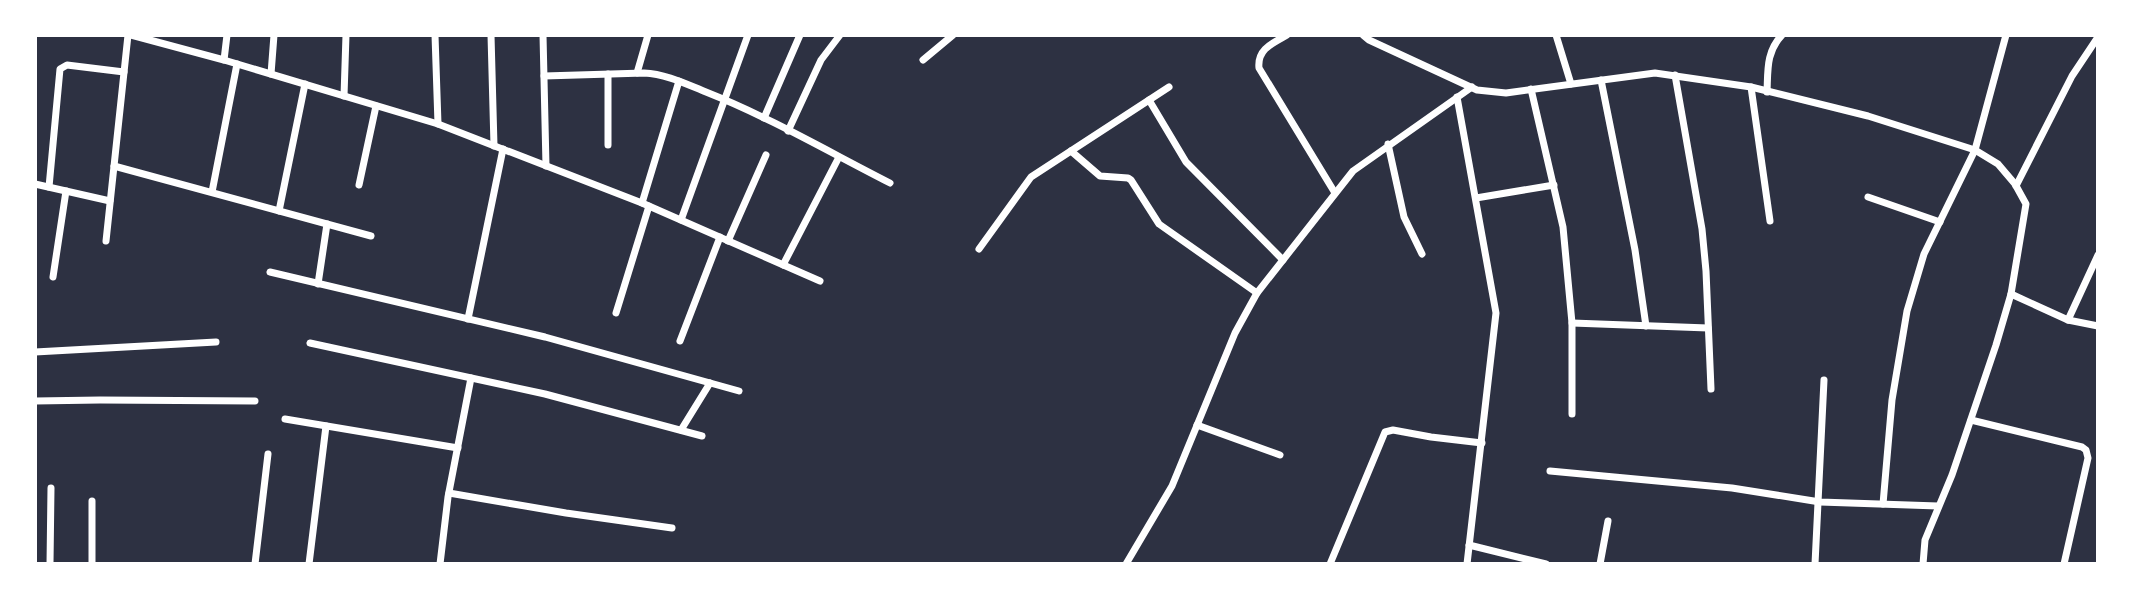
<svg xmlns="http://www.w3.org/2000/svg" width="2133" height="599" font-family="Jost,sans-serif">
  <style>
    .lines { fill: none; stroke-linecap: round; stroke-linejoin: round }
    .minor { stroke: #fff; stroke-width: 7 }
  </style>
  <rect width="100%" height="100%" fill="#2d3142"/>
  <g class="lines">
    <g class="minor">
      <polyline points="131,35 224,60 438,124 642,203 820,281"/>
      <polyline points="435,35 438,124"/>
      <polyline points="491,35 494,146"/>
      <polyline points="543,35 546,166"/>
      <path d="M1287 35C1273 43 1257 49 1259 68L1335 193"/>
      <polyline points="1363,35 1369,40 1477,90 1506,93 1655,73 1751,87 1868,116 1975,150 1998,164 2015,184 2026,204 2011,294 1996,345 1952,475 1925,540 1923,564"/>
      <polyline points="1556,35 1571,84"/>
      <polyline points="224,60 227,35"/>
      <polyline points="923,60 953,35"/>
      <polyline points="637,73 648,35"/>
      <polyline points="271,74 274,35"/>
      <polyline points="1675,75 1702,229 1706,271 1711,389"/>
      <path d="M544 76 644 73C666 74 686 84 706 92 769 117 829 152 890 183"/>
      <polyline points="1601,80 1635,250 1646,326"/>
      <polyline points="1751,87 1770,221"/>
      <polyline points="1531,89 1563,227 1572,323 1572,414"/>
      <path d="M1767 92C1768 70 1766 52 1782 35"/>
      <polyline points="344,96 346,35"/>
      <polyline points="1457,97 1496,313 1467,564"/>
      <polyline points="1149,100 1186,162 1283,260"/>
      <polyline points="764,118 800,35"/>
      <polyline points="788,131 821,60 840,35"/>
      <polyline points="1388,144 1404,217 1422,254"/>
      <polyline points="608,145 608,74"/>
      <polyline points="1071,151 1100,176 1128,178 1131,180 1159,224 1257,293"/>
      <polyline points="114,166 371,236"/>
      <polyline points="35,184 110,201"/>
      <polyline points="359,185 376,106"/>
      <polyline points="2016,186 2072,76 2098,37"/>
      <polyline points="49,187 60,69 67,65 124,72"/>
      <polyline points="212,192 237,64"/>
      <polyline points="1868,197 1940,222"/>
      <polyline points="1476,198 1554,185"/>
      <polyline points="642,203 679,81"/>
      <polyline points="279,211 305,84"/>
      <polyline points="681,220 748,35"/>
      <polyline points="106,241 128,35"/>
      <polyline points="728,241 766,155"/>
      <polyline points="979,249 1031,177 1169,87"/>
      <polyline points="783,265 839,157"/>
      <polyline points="270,272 545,337 739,391"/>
      <polyline points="53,277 66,191"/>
      <polyline points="318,284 327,224"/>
      <polyline points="2011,294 2068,320 2098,326"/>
      <polyline points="616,313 649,206"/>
      <polyline points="468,319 503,149"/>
      <polyline points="2068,320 2098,255"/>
      <polyline points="1572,323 1708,328"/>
      <polyline points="680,341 720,237"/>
      <polyline points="310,343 545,394 702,436"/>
      <polyline points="35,352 216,342"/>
      <polyline points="35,401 100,400 255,401"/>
      <polyline points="285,419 458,448"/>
      <polyline points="1971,420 2082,447 2086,450 2088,458 2064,564"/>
      <polyline points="1197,425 1280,455"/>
      <polyline points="681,430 710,383"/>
      <polyline points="1550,471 1732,488 1820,502 1938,506"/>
      <polyline points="449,493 566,513 672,528"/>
      <polyline points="1883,504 1892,400 1907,311 1924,254 1975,150 2006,35"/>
      <polyline points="1469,545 1546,564"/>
      <polyline points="50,564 51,488"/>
      <polyline points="92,564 92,501"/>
      <polyline points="255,564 268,454"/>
      <polyline points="309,564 326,426"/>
      <polyline points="440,564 448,497 471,378"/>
      <polyline points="1126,564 1172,486 1235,333 1257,293 1353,171 1472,87"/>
      <polyline points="1330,564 1385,432 1393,430 1431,437 1482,443"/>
      <polyline points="1600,564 1608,521"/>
      <polyline points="1815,564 1824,380"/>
    </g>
  </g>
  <rect width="2133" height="599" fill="none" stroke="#ffffff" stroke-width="74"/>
</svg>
